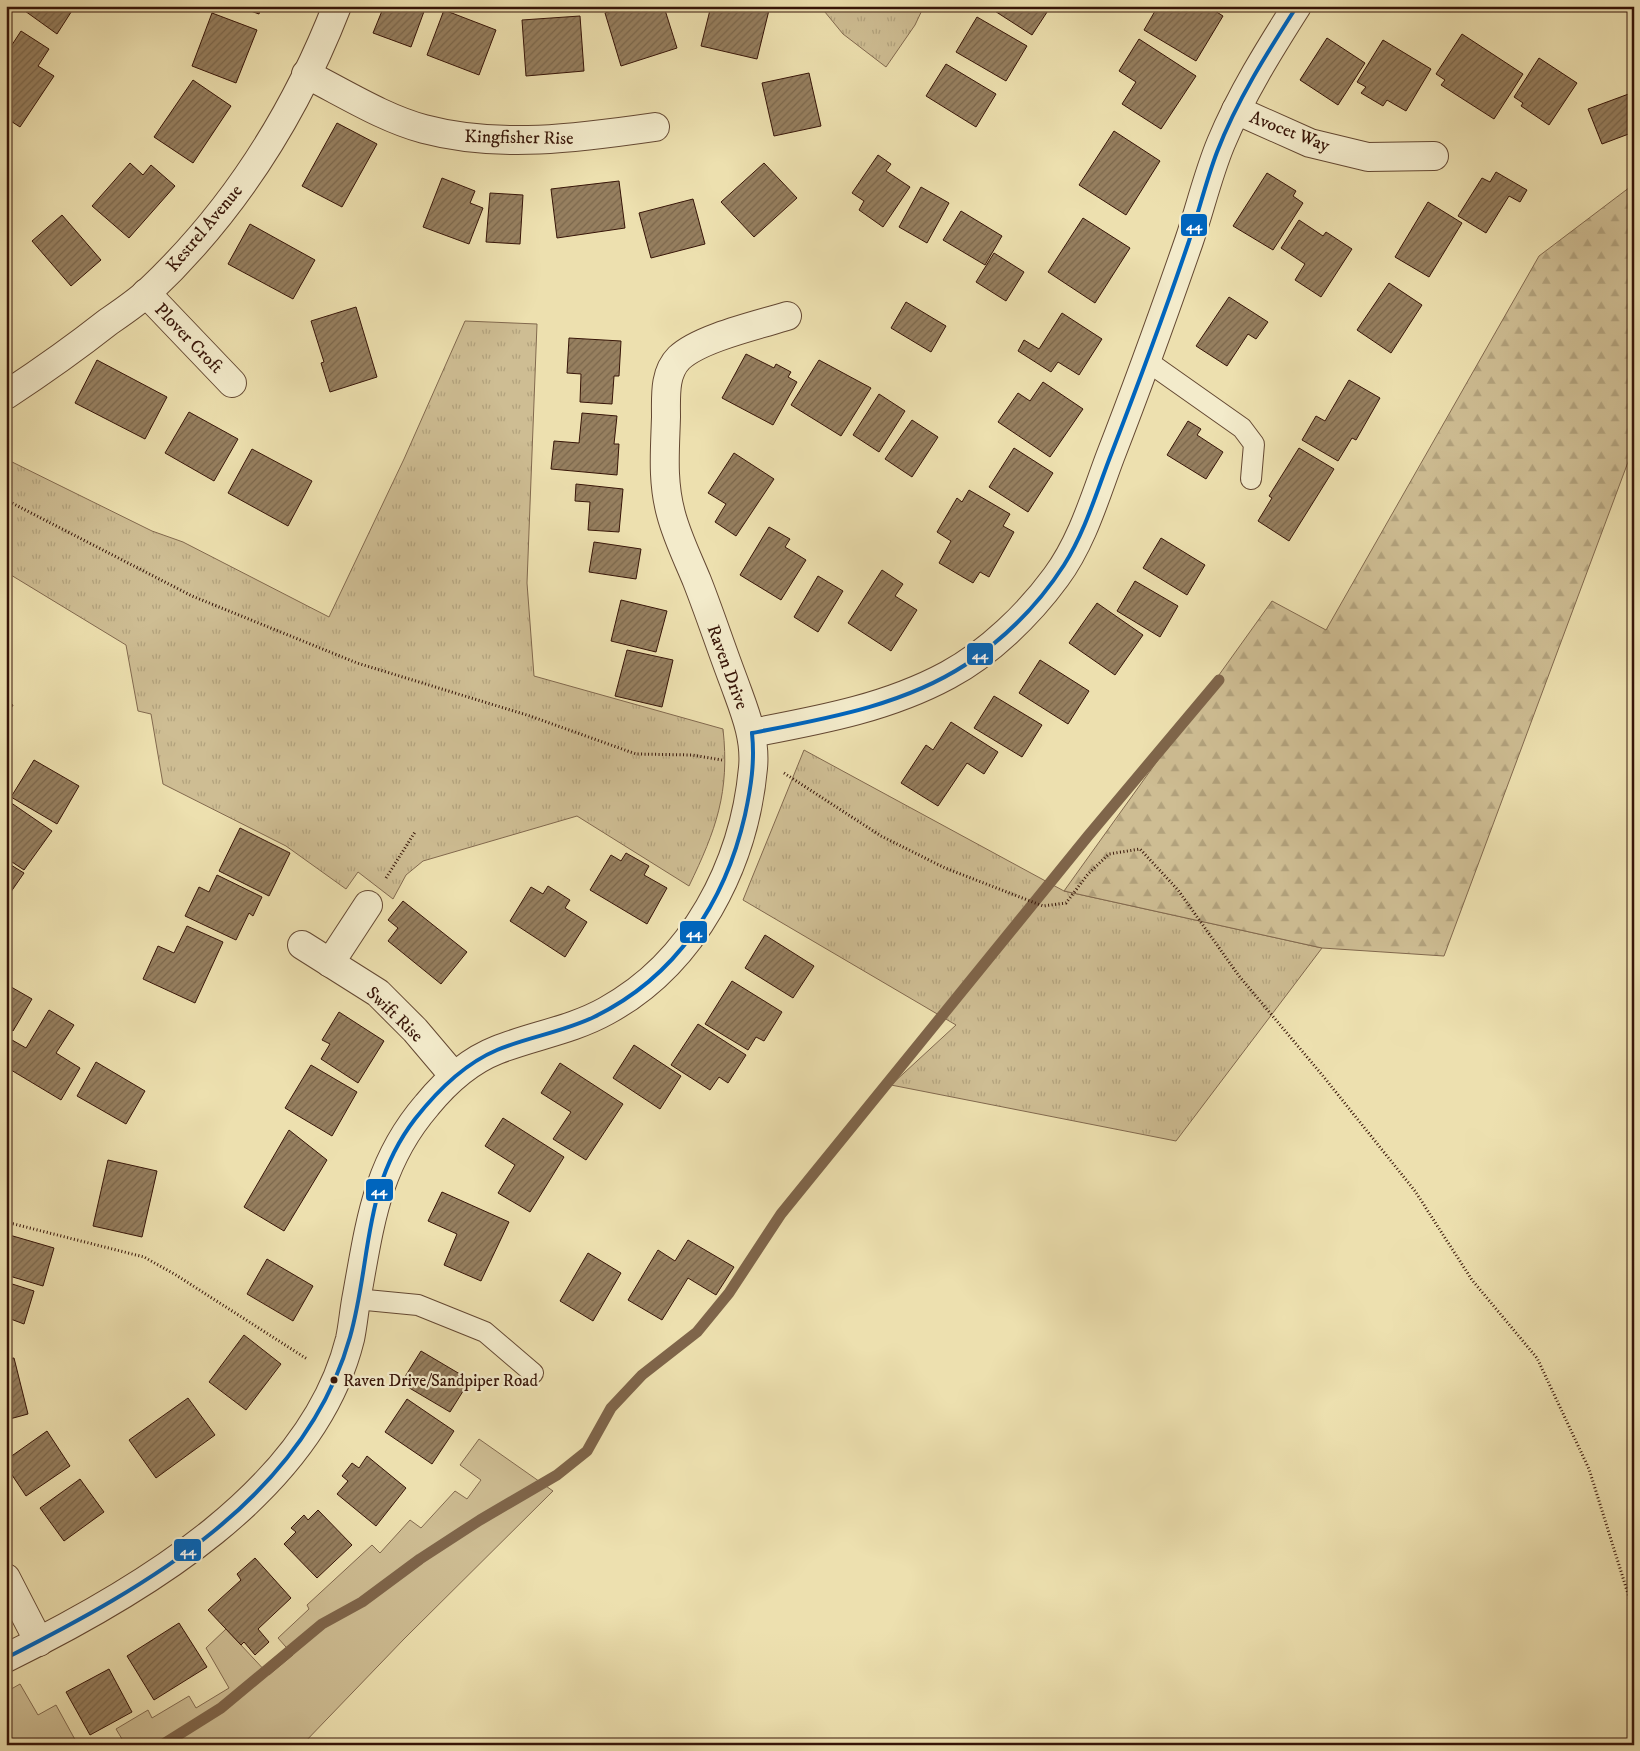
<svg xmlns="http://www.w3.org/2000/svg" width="1640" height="1751" font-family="'IM FELL DW Pica',serif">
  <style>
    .grass { fill: url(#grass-tufts); stroke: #82694e }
    .forest { fill: url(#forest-firs); stroke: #82694e }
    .green { fill: #cebd93; stroke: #82694e }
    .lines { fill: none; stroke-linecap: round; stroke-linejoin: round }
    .stream { stroke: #7f654a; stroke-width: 11 }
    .building { fill: url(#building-hatch); stroke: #371508 }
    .lane-casing { stroke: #644832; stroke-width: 22 }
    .street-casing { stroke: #644832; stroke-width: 30 }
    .path { stroke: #371508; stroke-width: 3; stroke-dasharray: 1 2.5; stroke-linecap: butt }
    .lane { stroke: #f3ebcb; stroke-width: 20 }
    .street { stroke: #f3ebcb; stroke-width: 28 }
    .bus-1-casing { stroke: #f3ebcb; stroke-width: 8 }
    .bus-1 { stroke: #0065bd; stroke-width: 4 }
    .bus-dot { fill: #371508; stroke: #f3ebcb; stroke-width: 2 }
    .labels { text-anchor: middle; stroke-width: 4.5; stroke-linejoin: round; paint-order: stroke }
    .bus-label { font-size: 17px; fill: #371508; stroke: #f3ebcb; text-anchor: start }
    .street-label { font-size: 18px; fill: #371508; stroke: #f3ebcb }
    .line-badge { stroke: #f3ebcb; stroke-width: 2 }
    .badge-label { font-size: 14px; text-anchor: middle; font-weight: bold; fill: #fff }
  </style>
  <defs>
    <pattern id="grass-tufts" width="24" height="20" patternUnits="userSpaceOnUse" patternTransform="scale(1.25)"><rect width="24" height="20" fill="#cebd93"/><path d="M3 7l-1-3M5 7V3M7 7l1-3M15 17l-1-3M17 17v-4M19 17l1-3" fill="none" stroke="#b2a27d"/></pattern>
    <pattern id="forest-firs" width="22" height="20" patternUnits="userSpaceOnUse" patternTransform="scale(1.25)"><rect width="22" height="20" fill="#cebd93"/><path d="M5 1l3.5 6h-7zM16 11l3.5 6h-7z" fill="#b2a27d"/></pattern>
    <pattern id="building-hatch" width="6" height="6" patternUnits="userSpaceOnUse" patternTransform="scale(1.25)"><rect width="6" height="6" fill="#967f5f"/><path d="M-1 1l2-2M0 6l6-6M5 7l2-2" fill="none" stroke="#7b674c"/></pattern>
  </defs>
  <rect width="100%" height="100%" fill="#ede0af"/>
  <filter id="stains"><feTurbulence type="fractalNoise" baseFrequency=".004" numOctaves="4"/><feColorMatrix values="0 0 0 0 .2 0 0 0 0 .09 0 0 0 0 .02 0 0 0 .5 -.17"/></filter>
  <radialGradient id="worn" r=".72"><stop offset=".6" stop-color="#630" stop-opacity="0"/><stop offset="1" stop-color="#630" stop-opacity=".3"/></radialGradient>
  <g class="grass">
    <polygon points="820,6 924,6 915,25 886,67 843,34"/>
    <path d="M465 321 537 324 527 583 534 676 723 729C730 792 716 830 689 886L577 816 423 861 406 875 393 899 358 872 346 889 286 846 163 784 151 714 138 711 126 645 6 572V459L152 531 183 542 329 617 404 459Z"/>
    <polygon points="804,750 1064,891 1322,948 1176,1141 891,1085 956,1025 743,900"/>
  </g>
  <polygon class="forest" points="1634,184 1634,446 1444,956 1322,948 1064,891 1272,601 1326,630 1539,256"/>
  <g class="green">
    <polygon points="479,1439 553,1491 404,1639 302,1745 112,1745 122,1739 116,1729 148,1710 152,1718 189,1696 196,1708 229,1688 206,1648 226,1629 269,1675 293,1655 278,1638 309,1609 307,1605 372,1545 380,1553 410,1520 421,1528 455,1491 467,1499 481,1480 460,1465"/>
    <polygon points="20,1684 38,1715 56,1705 78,1745 11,1745 6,1735 6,1692"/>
  </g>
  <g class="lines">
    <polyline class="stream" points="162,1745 221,1708 322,1624 362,1602 420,1559 480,1520 557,1475 587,1451 611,1408 642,1375 697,1332 729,1293 781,1214 1088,836 1219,680"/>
  </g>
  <g class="building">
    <polygon points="18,6 75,6 57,34"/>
    <polygon points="237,6 261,6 259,14"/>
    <polygon points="384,6 426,6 411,47 373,33"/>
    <polygon points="627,6 668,6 669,9 665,10 677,48 621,66 605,13"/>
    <polygon points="711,6 770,6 757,59 701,46"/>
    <polygon points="987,6 1051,6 1032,35"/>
    <polygon points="1158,6 1214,6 1212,9 1223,16 1196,61 1144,30"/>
    <polygon points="444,10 496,30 479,75 427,55"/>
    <polygon points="212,13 257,30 236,83 192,66"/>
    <polygon points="580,16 584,71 526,76 522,20"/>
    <polygon points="977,17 1027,46 1006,81 956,52"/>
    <polygon points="21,31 49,49 38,66 54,76 20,127 6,118 6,54"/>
    <polygon points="1462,34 1523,74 1494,119 1441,85 1445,80 1436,74"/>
    <polygon points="1327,38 1365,63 1338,105 1300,80"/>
    <polygon points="1139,39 1196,76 1161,129 1122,104 1136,82 1119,71"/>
    <polygon points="1383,40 1431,69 1406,111 1387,100 1383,106 1361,93 1366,87 1357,82"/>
    <polygon points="1539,58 1577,83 1549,125 1521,106 1523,103 1514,97"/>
    <polygon points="946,64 996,94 976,127 926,96"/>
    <polygon points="809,73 821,126 774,136 762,83"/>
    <polygon points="193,80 231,106 193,163 154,137"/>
    <polygon points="1634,92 1634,132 1602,144 1588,109"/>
    <polygon points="337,123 377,144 342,207 302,186"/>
    <polygon points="1114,131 1160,161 1126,215 1079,185"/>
    <polygon points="878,155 891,164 886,171 910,187 883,227 859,210 864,201 852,193"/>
    <polygon points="130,163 143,175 151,165 175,186 129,238 92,206"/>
    <polygon points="764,163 797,198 754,237 721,202"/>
    <polygon points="1496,172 1527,190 1520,202 1509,196 1486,233 1458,216 1482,178 1490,182"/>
    <polygon points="1267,173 1296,191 1293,196 1303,203 1273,250 1233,226"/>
    <polygon points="442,178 475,191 470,203 483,208 469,244 423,227"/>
    <polygon points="619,181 625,228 557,238 551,189"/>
    <polygon points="921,187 949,203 927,243 899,227"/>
    <polygon points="490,193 523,195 520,244 486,242"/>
    <polygon points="693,199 705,244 651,258 639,213"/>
    <polygon points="1428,202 1462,223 1429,277 1395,257"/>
    <polygon points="961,211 1002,236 985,265 943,240"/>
    <polygon points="62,215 101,260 71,286 32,241"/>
    <polygon points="1083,218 1130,248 1095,303 1048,272"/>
    <polygon points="1299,220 1323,236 1326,232 1352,249 1321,297 1295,280 1305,264 1281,248"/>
    <polygon points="250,224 315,260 293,299 228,264"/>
    <polygon points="994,253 1024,272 1006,301 976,282"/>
    <polygon points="1389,283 1422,305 1391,353 1357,330"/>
    <polygon points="1229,297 1268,322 1256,339 1248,334 1227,366 1196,346"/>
    <polygon points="906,302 946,326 931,352 891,328"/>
    <polygon points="356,307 377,377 330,392 321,363 324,362 311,321"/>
    <polygon points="1062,313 1102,339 1079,375 1058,362 1051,372 1018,351 1024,340 1039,349"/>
    <polygon points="569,338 621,341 619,376 614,376 612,404 580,402 581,374 567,373"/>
    <polygon points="746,354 774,368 776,364 791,372 788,377 797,382 773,425 722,398"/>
    <polygon points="97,360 167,397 145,439 75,403"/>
    <polygon points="819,360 871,388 841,436 791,405"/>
    <polygon points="1349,380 1380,398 1356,440 1352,438 1338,461 1302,440 1316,416 1325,421"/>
    <polygon points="1043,382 1083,409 1050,457 998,422 1018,393 1030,401"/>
    <polygon points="879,394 905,411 879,452 853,435"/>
    <polygon points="189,412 238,439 214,481 165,453"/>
    <polygon points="582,413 617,416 614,444 619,444 617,475 551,469 554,441 579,443"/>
    <polygon points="912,420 938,437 912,477 885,459"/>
    <polygon points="1188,421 1201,429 1197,435 1223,452 1206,479 1167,455"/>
    <polygon points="1014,448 1053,473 1028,512 989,487"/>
    <polygon points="1299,448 1334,469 1289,541 1258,521 1272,498 1269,496"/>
    <polygon points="252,449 312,481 288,526 228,493"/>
    <polygon points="734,453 774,479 736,536 715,522 726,504 708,493"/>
    <polygon points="576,484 623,489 619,532 588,530 590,502 575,501"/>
    <polygon points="969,490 1010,514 1003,526 1014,532 989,577 980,572 973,583 939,563 951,541 937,532 957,498 962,502"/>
    <polygon points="769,527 790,539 785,547 806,560 781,600 740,575"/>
    <polygon points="1161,538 1205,565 1187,595 1143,568"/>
    <polygon points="594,542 641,549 636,579 589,572"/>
    <polygon points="882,570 903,584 895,596 917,610 891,651 848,623"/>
    <polygon points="818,576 843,591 818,632 794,617"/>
    <polygon points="1135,581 1178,606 1160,637 1117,611"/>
    <polygon points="621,600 667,611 656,652 611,641"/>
    <polygon points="1097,603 1143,635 1115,675 1069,643"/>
    <polygon points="627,650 673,660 662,707 615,696"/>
    <polygon points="1040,660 1089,691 1068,724 1019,693"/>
    <polygon points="994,696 1042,725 1022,757 974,728"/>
    <polygon points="6,701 13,705 6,717"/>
    <polygon points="951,722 998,752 984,774 967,763 938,806 901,783 926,745 933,750"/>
    <polygon points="34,760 79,786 57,824 11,797"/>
    <polygon points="7,800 52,831 24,870 6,858"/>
    <polygon points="240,828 290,853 269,896 219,871"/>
    <polygon points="626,853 649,866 644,875 667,888 647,924 590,890 611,855 621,861"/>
    <polygon points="6,862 24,873 6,899"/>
    <polygon points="217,875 262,897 253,916 249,913 236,940 185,916 199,887 209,892"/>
    <polygon points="548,886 570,900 565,908 587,922 565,957 510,921 531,887 543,894"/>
    <polygon points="403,901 467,952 441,984 388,941 398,928 388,920"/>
    <polygon points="187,926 223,942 195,1003 143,979 158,946 174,953"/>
    <polygon points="765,935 814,966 793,998 745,968"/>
    <polygon points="732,981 782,1012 764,1041 756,1037 748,1050 705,1024"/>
    <polygon points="6,984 32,999 13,1031 6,1027"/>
    <polygon points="49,1010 74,1025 56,1053 80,1068 61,1100 6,1067 6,1049 12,1040 26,1048"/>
    <polygon points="339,1012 384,1041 358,1083 321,1059 330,1044 322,1040"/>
    <polygon points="698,1024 746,1055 728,1083 719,1077 710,1090 671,1065"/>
    <polygon points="634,1045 681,1076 660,1109 613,1078"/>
    <polygon points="96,1062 145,1091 126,1124 77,1096"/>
    <polygon points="560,1063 623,1104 586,1160 553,1139 571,1112 541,1093"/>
    <polygon points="311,1065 357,1092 332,1136 285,1108"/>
    <polygon points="503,1118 564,1157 530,1212 498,1193 515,1165 485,1146"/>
    <polygon points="289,1130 327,1160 284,1231 244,1207"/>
    <polygon points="108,1160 157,1171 142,1237 93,1226"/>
    <polygon points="442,1192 509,1222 481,1281 444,1265 457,1234 428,1221"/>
    <polygon points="6,1234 54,1248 43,1286 6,1275"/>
    <polygon points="688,1240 734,1267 716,1295 688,1278 662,1320 628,1300 658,1250 675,1261"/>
    <polygon points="588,1253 621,1273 593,1321 560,1301"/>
    <polygon points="267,1259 313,1286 293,1321 247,1294"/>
    <polygon points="6,1282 34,1291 24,1324 8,1318 6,1324"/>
    <polygon points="244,1335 281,1364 246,1410 209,1382"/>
    <polygon points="421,1351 470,1380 450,1412 401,1383"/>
    <polygon points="14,1358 28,1414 6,1420 6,1359"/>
    <polygon points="188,1398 215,1435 156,1478 129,1440"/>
    <polygon points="407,1399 454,1431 432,1464 385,1432"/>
    <polygon points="47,1431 70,1466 26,1496 6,1466 6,1460"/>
    <polygon points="367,1456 406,1488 376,1526 337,1494 348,1481 342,1476 352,1463 359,1468"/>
    <polygon points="80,1479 104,1512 64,1541 40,1508"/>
    <polygon points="318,1510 352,1545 317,1578 284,1544 296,1532 291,1528 304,1515 308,1520"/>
    <polygon points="255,1558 291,1598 258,1629 269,1642 255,1655 244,1642 241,1645 208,1610 241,1580 237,1574"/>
    <polygon points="179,1623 207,1667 154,1700 127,1656"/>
    <polygon points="109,1669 132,1712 90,1735 66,1692"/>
  </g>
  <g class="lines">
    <g class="lane-casing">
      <g id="lane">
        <polyline points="1147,361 1242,428 1254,444 1251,479"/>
        <polyline points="356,1299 418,1305 485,1332 533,1373"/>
      </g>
    </g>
    <g class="street-casing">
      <g id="street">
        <path d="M306 74C344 93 383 118 424 129 499 149 579 138 655 127"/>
        <polyline points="1236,110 1310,143 1368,157 1434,156"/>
        <polyline points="146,293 232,383"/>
        <path d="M6 395C41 372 75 348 108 322 121 313 136 303 148 292 232 213 295 114 337 6"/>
        <path d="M752 733C820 720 887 708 948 675 989 653 1029 614 1056 577 1082 542 1095 497 1110 457 1138 385 1164 313 1189 241 1200 209 1208 174 1221 143 1241 95 1269 50 1297 6"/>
        <polyline points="302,945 378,993 415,1030 454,1076"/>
        <polyline points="330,963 368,905"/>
        <polyline points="6,1578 39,1642"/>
        <path d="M6 1658C138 1593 312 1492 350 1339 353 1325 354 1310 357 1295 370 1223 377 1163 427 1105 445 1083 469 1061 497 1050 532 1036 572 1030 606 1011 694 963 744 865 753 768 756 737 744 710 734 682 721 648 710 614 697 581 688 559 677 537 671 514 662 481 665 451 666 417 666 396 664 373 679 358 700 338 758 325 787 316"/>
      </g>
    </g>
    <g class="path">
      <polyline points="6,500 192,596 357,663 530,716 636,754 692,755 722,760"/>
      <polyline points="784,773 881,836 945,868 1043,906 1066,903 1088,874 1109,854 1140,849 1178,890 1239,976 1323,1076 1415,1191 1472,1280 1537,1358 1589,1469 1634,1613"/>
      <polyline points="386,878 415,832"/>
      <polyline points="6,1222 144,1257 176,1275 307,1359"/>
    </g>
    <use href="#lane" class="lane"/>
    <use href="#street" class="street"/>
    <g class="bus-1-casing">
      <g id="bus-1">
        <path d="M752 733C824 719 902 706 965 665 1004 639 1039 604 1064 565 1086 530 1097 490 1112 452 1139 382 1165 312 1189 241 1199 211 1206 181 1217 152 1237 100 1267 53 1297 6"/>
        <path d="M6 1658C146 1587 305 1498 350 1337 372 1259 362 1188 415 1119 437 1091 464 1064 497 1050 528 1037 563 1032 594 1017 676 977 725 903 745 815 751 787 755 762 752 733"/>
      </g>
    </g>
    <use href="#bus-1" class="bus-1"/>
  </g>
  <circle class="bus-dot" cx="334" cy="1380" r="4.5"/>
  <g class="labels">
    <g class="bus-label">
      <text x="343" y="1386">Raven Drive/Sandpiper Road</text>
    </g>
    <g class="street-label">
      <text transform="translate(1290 131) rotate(21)" y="6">Avocet Way</text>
      <text transform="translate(519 137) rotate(1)" y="6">Kingfisher Rise</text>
      <text transform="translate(204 228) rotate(-50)" y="6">Kestrel Avenue</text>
      <text transform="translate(189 338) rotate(46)" y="6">Plover Croft</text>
      <text transform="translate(728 667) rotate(70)" y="6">Raven Drive</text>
      <text transform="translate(395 1014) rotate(44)" y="6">Swift Rise</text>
    </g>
  </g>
  <g class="line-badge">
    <rect x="1180" y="213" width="28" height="24" rx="5" fill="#0065bd"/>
    <rect x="966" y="642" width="28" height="24" rx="5" fill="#0065bd"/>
    <rect x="679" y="920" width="29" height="24" rx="5" fill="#0065bd"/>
    <rect x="365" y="1178" width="29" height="24" rx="5" fill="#0065bd"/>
    <rect x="173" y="1538" width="29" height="24" rx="5" fill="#0065bd"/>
  </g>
  <g class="badge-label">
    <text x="1194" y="230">44</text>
    <text x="980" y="659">44</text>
    <text x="694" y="937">44</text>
    <text x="379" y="1195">44</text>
    <text x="188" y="1555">44</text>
  </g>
  <rect width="1640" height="1751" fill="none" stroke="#ede0af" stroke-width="25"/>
  <rect x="8" y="8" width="1625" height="1736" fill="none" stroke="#371508" stroke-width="2.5"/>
  <rect x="12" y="12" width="1615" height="1726" fill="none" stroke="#371508"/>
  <rect width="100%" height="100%" filter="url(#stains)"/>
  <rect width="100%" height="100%" fill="url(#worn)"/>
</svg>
